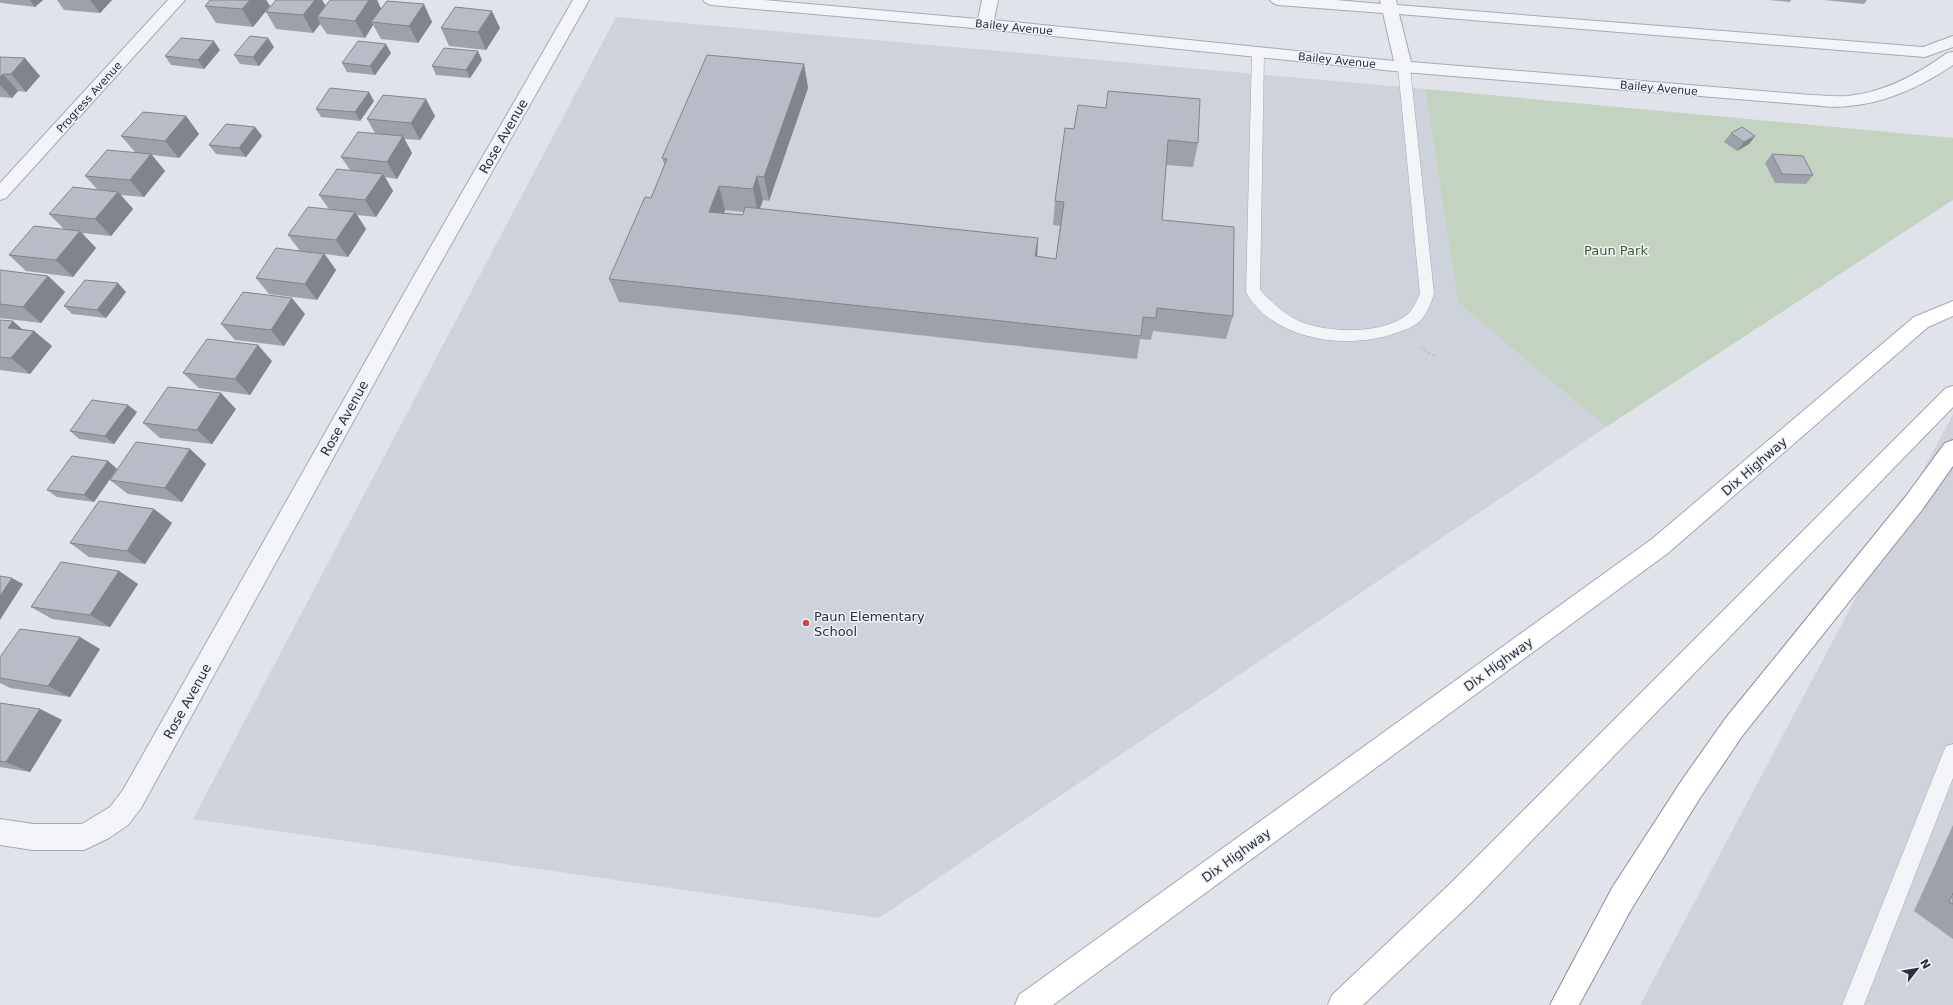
<svg xmlns="http://www.w3.org/2000/svg" width="1953" height="1005" font-family="'DejaVu Sans',sans-serif">
  <style>
    .built { fill: #ced2db }
    .green { fill: #c4d3c1 }
    .lines { fill: none; stroke-linecap: round; stroke-linejoin: round }
    .service-casing { stroke: #a5a9b3; stroke-width: 1 }
    .minor-casing { stroke: #a5a9b3; stroke-width: 2 }
    .primary-casing { stroke: #9fa6b5; stroke-width: 2 }
    .motorway-casing { stroke: #878fa0; stroke-width: 2 }
    .path { stroke: #bec1c8; stroke-width: 2; stroke-dasharray: 2.5 2.5; stroke-linecap: butt }
    .service { fill: #f3f4f7; fill-rule: evenodd }
    .minor { fill: #f3f4f7; fill-rule: evenodd }
    .primary { fill: #fff; fill-rule: evenodd }
    .motorway { fill: #fff; fill-rule: evenodd }
    .wall { fill: #9da2aa; fill-rule: evenodd }
    .shaded-wall { fill: #80848b }
    .building { fill: #b7bcc6; stroke: #80848b }
    .poi-dot { fill: #cf444e; stroke: #f0f2f7; stroke-width: 1.5 }
    .labels { text-anchor: middle; stroke-width: 3; stroke-linejoin: round; paint-order: stroke }
    .far-street-label { font-size: 11px; fill: #292f41; stroke: #f0f2f7 }
    .street-label { font-size: 13px; fill: #292f41; stroke: #f0f2f7 }
    .park-label { font-size: 13px; fill: #3a5d36; stroke: #f0f2f7 }
    .poi-label { font-size: 13px; fill: #292f41; stroke: #f0f2f7; text-anchor: start }
  </style>
  <rect width="100%" height="100%" fill="#e0e3e9"/>
  <g class="built">
    <polygon points="616,17 1425,89 1458,301 1606,427 879,918 193,819"/>
    <polygon points="1953,414 1953,1005 1640,1005"/>
  </g>
  <polygon class="green" points="1425,89 1953,138 1953,200 1606,427 1458,302"/>
  <g class="lines">
    <g class="service-casing">
      <g id="service">
        <path d="M1258 48 1264 52 1260 290C1271 301 1280 311 1293 318 1322 334 1384 336 1409 313 1414 308 1417 300 1420 294L1398 67 1404 63 1410 67 1434 294C1431 303 1427 314 1420 321 1413 327 1402 331 1393 334 1345 350 1272 340 1246 292L1252 52Z"/>
        <polygon points="1953,744 1953,778 1864,1005 1842,1005 1943,753 1946,746"/>
      </g>
    </g>
    <g class="minor-casing">
      <g id="minor">
        <polygon points="168,0 185,0 6,198 0,200 0,183"/>
        <polygon points="573,0 589,0 427,287 141,808 128,825 109,838 84,850 33,850 0,845 0,819 33,824 82,824 110,807 123,790 411,281"/>
        <path d="M703 0H764L978 19 982 0H998L994 20 1394 61 1383 13 1278 5 1273 3 1270 0H1336L1381 4 1380 0H1396L1397 5 1923 47 1953 36V47L1925 57 1399 14 1411 62 1811 95C1823 95 1836 97 1848 96 1885 92 1918 74 1947 53L1953 52V65C1922 86 1886 103 1848 106 1836 108 1823 106 1811 105L1404 72 985 29 711 5 706 3Z"/>
      </g>
    </g>
    <g class="primary-casing">
      <g id="primary">
        <polygon points="1953,301 1953,316 1928,327 1668,553 1053,1005 1015,1005 1019,995 1652,539 1914,317"/>
        <polygon points="1953,386 1953,407 1472,902 1363,1005 1328,1005 1332,995 1452,882 1946,388"/>
      </g>
    </g>
    <g class="motorway-casing">
      <polygon id="motorway" points="1953,440 1953,466 1922,510 1743,735 1700,798 1632,908 1579,1005 1550,1005 1612,888 1682,780 1725,719 1906,496 1945,443"/>
    </g>
    <polyline class="path" points="1421,346 1422,349 1435,356"/>
    <use href="#service" class="service"/>
    <use href="#minor" class="minor"/>
    <use href="#primary" class="primary"/>
    <use href="#motorway" class="motorway"/>
  </g>
  <g class="wall">
    <polygon points="0,0 43,0 35,7 1,3 0,2"/>
    <polygon points="57,0 112,0 100,13 64,10"/>
    <polygon points="210,0 266,0 270,6 253,27 216,23 205,6"/>
    <polygon points="322,0 326,6 330,0 377,0 381,9 432,22 418,43 381,39 373,25 365,38 327,34 320,24 313,33 276,29 266,12"/>
    <polygon points="1769,0 1791,0 1790,2"/>
    <polygon points="1824,0 1867,0 1864,4"/>
    <polygon points="441,28 500,28 486,50 449,46"/>
    <polygon points="274,47 259,66 240,64 234,55"/>
    <polygon points="220,50 204,69 171,65 165,56"/>
    <polygon points="391,53 375,75 347,72 342,63"/>
    <polygon points="0,57 40,76 26,92 18,91 12,98 0,97"/>
    <polygon points="482,60 470,78 436,75 432,66"/>
    <path d="M804 64 808 88 769 201 763 200 760 209 1038 238 1037 257 1056 259 1060 226 1053 225 1055 201 1065 128 1198 143 1193 167 1166 165 1162 220 1233 316 1226 339 1153 331 1151 340 1140 339 1137 359 619 302 609 279 651 198 665 166 662 158ZM725 210 744 212 743 215 724 213Z"/>
    <polygon points="374,101 360,121 321,117 316,109"/>
    <polygon points="186,116 199,134 179,158 152,155 165,171 144,197 121,195 133,209 111,236 82,233 96,248 73,277 26,271 9,255 64,229 49,214 97,189 85,176 135,152 121,136"/>
    <polygon points="435,116 420,140 404,139 412,153 397,179 385,177 393,191 376,217 357,215 366,229 348,257 325,254 336,270 317,300 269,294 256,278 300,251 288,235 329,209 319,195 350,170 341,157 375,133 367,119"/>
    <polygon points="255,127 262,136 246,157 216,154 209,145"/>
    <polygon points="1731,133 1755,136 1749,144 1737,151 1724,142"/>
    <polygon points="1772,154 1813,175 1806,184 1775,183 1765,163"/>
    <polygon points="0,271 48,276 65,292 41,323 0,318"/>
    <polygon points="126,292 106,318 72,314 64,306"/>
    <polygon points="305,314 284,346 235,340 221,324"/>
    <polygon points="0,320 22,329 34,331 52,346 30,374 0,370"/>
    <polygon points="272,361 250,395 199,388 183,373"/>
    <polygon points="236,409 212,444 160,438 143,423"/>
    <polygon points="137,412 114,444 79,439 70,431"/>
    <polygon points="190,449 206,464 182,502 128,494 110,480"/>
    <polygon points="108,461 117,469 94,502 57,497 47,490"/>
    <polygon points="154,509 172,523 145,564 89,557 70,543"/>
    <polygon points="119,571 138,584 110,627 52,619 31,607"/>
    <polygon points="100,649 70,697 10,688 0,683 0,657"/>
    <polygon points="0,703 40,709 62,720 30,772 0,767"/>
    <polygon points="1953,825 1953,939 1914,911"/>
  </g>
  <g class="shaded-wall">
    <polygon points="30,0 43,0 35,7"/>
    <polygon points="90,0 112,0 100,13"/>
    <polygon points="250,0 266,0 270,6 253,27 242,9"/>
    <polygon points="315,0 322,0 329,12 317,17 320,24 313,33 303,15"/>
    <polygon points="369,0 377,0 382,11 371,22 373,25 365,38 355,21"/>
    <polygon points="424,4 432,22 418,43 409,26"/>
    <polygon points="492,11 500,28 486,50 478,32"/>
    <polygon points="268,38 274,47 259,66 253,57"/>
    <polygon points="214,41 220,50 204,69 198,60"/>
    <polygon points="386,44 391,53 375,75 370,66"/>
    <polygon points="478,51 482,60 470,78 466,70"/>
    <polygon points="25,58 40,76 26,92 11,74"/>
    <polygon points="804,64 808,88 769,201 764,177"/>
    <polygon points="3,74 18,91 12,98 0,85 0,77"/>
    <polygon points="369,92 374,101 360,121 355,112"/>
    <polygon points="426,99 435,116 420,140 411,123"/>
    <polygon points="186,116 199,134 179,158 165,141"/>
    <polygon points="255,127 262,136 246,157 239,148"/>
    <polygon points="403,136 412,153 397,179 387,162"/>
    <polygon points="1755,136 1749,144 1737,151 1744,142"/>
    <polygon points="151,154 165,171 144,197 130,180"/>
    <polygon points="383,174 393,191 376,217 365,200"/>
    <polygon points="757,176 763,200 758,213 753,189"/>
    <polygon points="719,186 725,210 715,236 709,212"/>
    <polygon points="118,192 133,209 111,236 95,219"/>
    <polygon points="355,212 366,229 348,257 336,240"/>
    <polygon points="80,231 96,248 73,277 56,260"/>
    <polygon points="1038,238 1037,261 1035,256"/>
    <polygon points="324,254 336,270 317,300 305,284"/>
    <polygon points="48,276 65,292 41,323 23,307"/>
    <polygon points="118,283 126,292 106,318 97,310"/>
    <polygon points="292,298 305,314 284,346 271,330"/>
    <polygon points="13,321 30,336 34,331 52,346 30,374 11,358 8,328"/>
    <polygon points="258,345 272,361 250,395 235,379"/>
    <polygon points="221,393 236,409 212,444 197,430"/>
    <polygon points="128,405 137,412 114,444 105,436"/>
    <polygon points="190,449 206,464 182,502 165,488"/>
    <polygon points="108,461 117,469 94,502 84,495"/>
    <polygon points="154,509 172,523 145,564 127,551"/>
    <polygon points="119,571 138,584 110,627 90,615"/>
    <polygon points="12,578 23,584 0,620 0,596"/>
    <polygon points="80,637 100,649 70,697 48,686"/>
    <polygon points="40,709 62,720 30,772 6,762"/>
  </g>
  <g class="building">
    <polygon points="210,0 250,0 242,9 205,6"/>
    <polygon points="276,0 315,0 303,15 266,12"/>
    <polygon points="330,0 369,0 355,21 317,17"/>
    <polygon points="387,1 424,4 409,26 371,22"/>
    <polygon points="455,7 492,11 478,32 441,28"/>
    <polygon points="250,36 268,38 253,57 234,55"/>
    <polygon points="181,38 214,41 198,60 165,56"/>
    <polygon points="358,41 386,44 370,66 342,63"/>
    <polygon points="444,48 478,51 466,70 432,66"/>
    <polygon points="707,55 804,64 764,177 757,176 753,189 719,186 709,212 743,215 745,207 1038,238 1035,256 1056,259 1064,202 1055,201 1065,128 1074,129 1078,105 1106,108 1108,91 1200,99 1198,143 1168,140 1162,220 1234,227 1233,316 1157,308 1156,318 1143,317 1141,336 609,279 645,197 651,198 667,159 662,158"/>
    <polygon points="0,57 25,58 11,74 3,74 0,77"/>
    <polygon points="330,88 369,92 355,112 316,109"/>
    <polygon points="383,95 426,99 411,123 367,119"/>
    <polygon points="143,112 186,116 165,141 121,136"/>
    <polygon points="226,124 255,127 239,148 209,145"/>
    <polygon points="1742,127 1755,136 1744,142 1731,133"/>
    <polygon points="358,132 403,136 387,162 341,157"/>
    <polygon points="107,150 151,154 130,180 85,176"/>
    <polygon points="1772,154 1803,156 1813,175 1782,174"/>
    <polygon points="337,169 383,174 365,200 319,195"/>
    <polygon points="73,187 118,192 95,219 49,214"/>
    <polygon points="308,207 355,212 336,240 288,235"/>
    <polygon points="34,226 80,231 56,260 9,255"/>
    <polygon points="276,248 324,254 305,284 256,278"/>
    <polygon points="0,270 48,276 23,307 0,304"/>
    <polygon points="85,280 118,283 97,310 64,306"/>
    <polygon points="243,292 292,298 271,330 221,324"/>
    <polygon points="0,320 13,321 8,328 34,331 11,358 0,357"/>
    <polygon points="207,339 258,345 235,379 183,373"/>
    <polygon points="168,387 221,393 197,430 143,423"/>
    <polygon points="92,400 128,405 105,436 70,431"/>
    <polygon points="136,442 190,449 165,488 110,480"/>
    <polygon points="72,456 108,461 84,495 47,490"/>
    <polygon points="99,501 154,509 127,551 70,543"/>
    <polygon points="61,562 119,571 90,615 31,607"/>
    <polygon points="0,576 12,578 0,596"/>
    <polygon points="20,629 80,637 48,686 0,678 0,657"/>
    <polygon points="0,703 40,709 6,762 0,761"/>
    <polygon points="1953,893 1953,904 1949,902"/>
  </g>
  <circle class="poi-dot" cx="806" cy="623" r="4"/>
  <g class="labels">
    <g class="far-street-label">
      <text transform="translate(1014 27) rotate(6)" y="4">Bailey Avenue</text>
      <text transform="translate(1337 60) rotate(6)" y="4">Bailey Avenue</text>
      <text transform="translate(1659 88) rotate(5)" y="4">Bailey Avenue</text>
      <text transform="translate(89 97) rotate(-48)" y="4">Progress Avenue</text>
    </g>
    <g class="street-label">
      <text transform="translate(503 136) rotate(-60)" y="5">Rose Avenue</text>
      <text transform="translate(344 418) rotate(-61)" y="5">Rose Avenue</text>
      <text transform="translate(1754 466) rotate(-41)" y="5">Dix Highway</text>
      <text transform="translate(1498 664) rotate(-36)" y="5">Dix Highway</text>
      <text transform="translate(187 701) rotate(-61)" y="5">Rose Avenue</text>
      <text transform="translate(1236 855) rotate(-36)" y="5">Dix Highway</text>
    </g>
    <g class="park-label">
      <text x="1616" y="255">Paun Park</text>
    </g>
    <g class="poi-label">
      <text x="814" y="621">Paun Elementary<tspan x="814" dy="15">School</tspan></text>
    </g>
  </g>
  <g transform="translate(1917 969) rotate(59)" stroke="#f0f2f7" stroke-width="3" paint-order="stroke">
  <path d="M0-3L7 15L0 10L-7 15Z" fill="#292f41"/>
  <text y="-6" font-size="11" font-weight="bold" text-anchor="middle" fill="#292f41">N</text>
  </g>
</svg>
